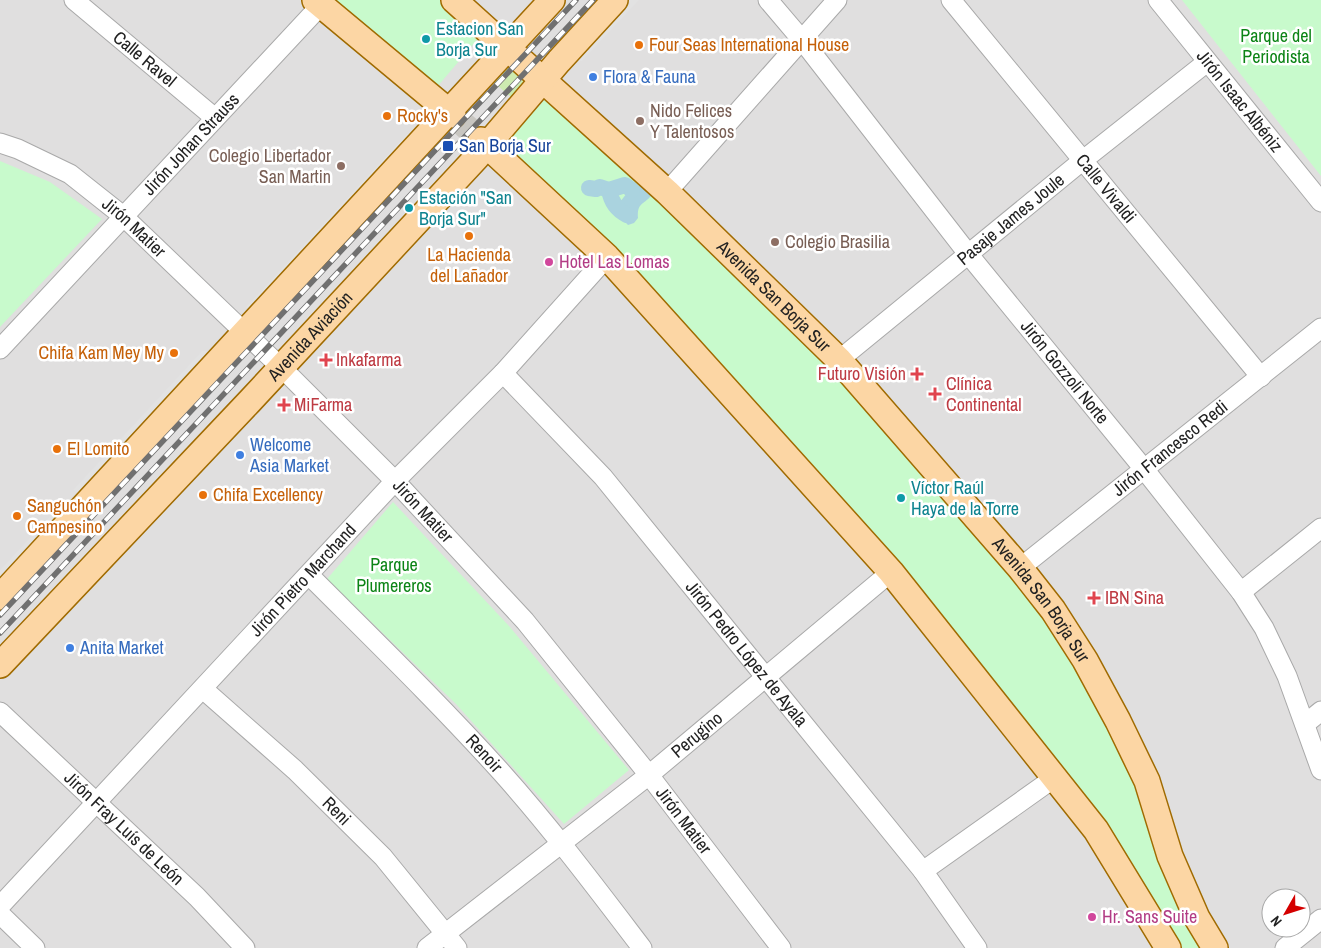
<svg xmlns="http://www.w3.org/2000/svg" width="1321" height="948" font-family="'Archivo Narrow',sans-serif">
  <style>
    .residential { fill: #e0dfdf; fill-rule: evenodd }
    .grass { fill: #cdebb0 }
    .park { fill: #c8facc }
    .parking { fill: #e2e2e2 }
    .water { fill: #aad3df }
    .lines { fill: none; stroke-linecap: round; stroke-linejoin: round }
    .canal { stroke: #aad3df; stroke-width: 16 }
    .major-tunnel { stroke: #c8c6c1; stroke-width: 25; stroke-dasharray: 25 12; stroke-linecap: butt }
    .minor-casing { stroke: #a9a9a9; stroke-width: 21 }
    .major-casing { stroke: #a06b00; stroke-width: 28 }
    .minor { stroke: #fff; stroke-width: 19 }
    .major { stroke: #fcd6a4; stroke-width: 25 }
    .rail-casing { stroke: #707070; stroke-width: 5.5 }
    .rail { stroke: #fff; stroke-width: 4; stroke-dasharray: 11; stroke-linecap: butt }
    .culture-dot { fill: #0f9aa8; stroke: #fff; stroke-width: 2 }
    .food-dot { fill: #e8710a; stroke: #fff; stroke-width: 2 }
    .shop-dot { fill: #3f7fe0; stroke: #fff; stroke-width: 2 }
    .education-dot { fill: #8d6e63; stroke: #fff; stroke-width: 2 }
    .transit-dot { fill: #1a4fb4; stroke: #fff; stroke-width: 2 }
    .hotel-dot { fill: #d1479c; stroke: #fff; stroke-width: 2 }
    .health-dot { fill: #e0444e; stroke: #fff; stroke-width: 2 }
    .labels { text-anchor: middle; stroke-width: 5; stroke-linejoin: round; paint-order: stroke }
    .culture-label { font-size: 18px; fill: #0d838f; stroke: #fff; text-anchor: start }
    .park-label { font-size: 18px; fill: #0c8416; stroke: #fff }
    .food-label { font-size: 18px; fill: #c56008; stroke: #fff; text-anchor: start }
    .street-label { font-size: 18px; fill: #222; stroke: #fff }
    .shop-label { font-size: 18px; fill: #366cbe; stroke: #fff; text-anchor: start }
    .education-label { font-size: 18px; fill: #785e54; stroke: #fff; text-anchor: start }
    .transit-label { font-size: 18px; fill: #164399; stroke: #fff; text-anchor: start }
    .hotel-label { font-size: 18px; fill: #b23c85; stroke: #fff; text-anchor: start }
    .health-label { font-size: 18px; fill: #be3a42; stroke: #fff; text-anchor: start }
  </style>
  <rect width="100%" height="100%" fill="#f2efe9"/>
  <path class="residential" d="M0 0H1321V948H0ZM1271 898H1301V928H1271Z"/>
  <polygon class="grass" points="506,60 527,78 511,97 490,79"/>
  <g class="park">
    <polygon points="327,0 445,0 482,34 437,87"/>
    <polygon points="1182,0 1321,0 1321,176"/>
    <polygon points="548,96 830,363 1035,606 1125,750 1206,948 1178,948 1083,803 501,148"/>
    <polygon points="0,161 50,182 102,219 0,327"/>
    <polygon points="393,502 509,626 629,770 564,824 456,704 327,579"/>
  </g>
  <g class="parking">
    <polygon points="626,0 639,0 582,61 569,62"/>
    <polygon points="407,134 418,134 250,314 246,307"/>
    <polygon points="202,351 217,351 84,496 73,490"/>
    <polygon points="65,500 75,503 0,586 0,570"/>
  </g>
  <path class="water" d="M639 186H643L650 190 651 196C643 205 637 203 638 218L634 223 628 225 624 221 628 211 620 202 627 193Z"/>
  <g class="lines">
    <g class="canal">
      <polyline points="589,188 596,189 600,187 609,190 625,185 632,190"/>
      <path d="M609 190C611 202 617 210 627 215"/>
    </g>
    <polyline class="major-tunnel" points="453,115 481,140"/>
    <g class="minor-casing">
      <g id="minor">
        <path id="s1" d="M74 0 215 118"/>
        <path id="s2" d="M768 0 802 40 969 255 1144 469 1241 592 1264 628 1287 676 1321 770"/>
        <path id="s3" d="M951 0 1261 377"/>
        <path id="s4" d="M1158 0 1321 202"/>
        <path id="s5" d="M0 143 18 149 70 174 123 216 290 376 395 481 525 621 649 775 781 948"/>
        <polyline points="667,192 837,0"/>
        <path id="s6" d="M0 349 321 5"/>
        <path id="s7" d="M839 360 1082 161 1207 62"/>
        <path id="s8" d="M503 373 603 477 923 871 977 948"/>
        <path id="s9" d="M1020 568 1321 328"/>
        <path id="s10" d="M309 575C374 640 441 705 502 773 552 829 597 889 642 948"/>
        <polyline points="1241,592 1321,528"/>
        <path id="s11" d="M203 689 295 770 383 857 457 948"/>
        <path id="s12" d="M0 712 197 897 245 948"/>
        <polyline points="1305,724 1321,711"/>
        <polyline points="923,871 1054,778"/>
        <path id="s13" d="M0 906 395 481 503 373 607 257"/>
        <polyline points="0,914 35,948"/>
        <path id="s14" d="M427 948 649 775 891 572"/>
        <polyline points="1285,948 1321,919"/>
      </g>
    </g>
    <g class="major-casing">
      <g id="major">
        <polyline points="315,0 453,115"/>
        <path id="s15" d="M454 0 667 192 839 360 1020 568 1053 610 1085 660 1118 721 1147 781 1170 856 1197 918 1215 948"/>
        <polyline points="481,140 607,257 891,572 1096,830 1168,948"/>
        <polyline points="0,597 552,0"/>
        <path id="s16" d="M0 665 249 402 477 157 559 61 615 0"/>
      </g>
    </g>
    <use href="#minor" class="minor"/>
    <use href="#major" class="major"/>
    <g class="rail-casing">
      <g id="rail">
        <polyline points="0,615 576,0"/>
        <polyline points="0,633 593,0"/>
      </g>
    </g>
    <use href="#rail" class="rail"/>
  </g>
  <g class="culture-dot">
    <circle cx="426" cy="39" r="5"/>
    <circle cx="409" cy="208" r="5"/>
    <circle cx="901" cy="498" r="5"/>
  </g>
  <g class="food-dot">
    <circle cx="639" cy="45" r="5"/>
    <circle cx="387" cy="116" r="5"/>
    <circle cx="469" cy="236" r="5"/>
    <circle cx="174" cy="353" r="5"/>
    <circle cx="57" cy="449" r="5"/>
    <circle cx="203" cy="495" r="5"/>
    <circle cx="17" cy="516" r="5"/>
  </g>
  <g class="shop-dot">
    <circle cx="593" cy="77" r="5"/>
    <circle cx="240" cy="455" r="5"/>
    <circle cx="70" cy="648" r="5"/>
  </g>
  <g class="education-dot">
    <circle cx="640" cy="121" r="5"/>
    <circle cx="341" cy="166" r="5"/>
    <circle cx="775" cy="242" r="5"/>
  </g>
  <rect class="transit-dot" x="442" y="140" width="12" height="12" rx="2.5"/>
  <g class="hotel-dot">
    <circle cx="549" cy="262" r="5"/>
    <circle cx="1092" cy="917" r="5"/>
  </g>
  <g class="health-dot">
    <path d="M323.5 352.5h5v5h5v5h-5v5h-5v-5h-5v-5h5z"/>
    <path d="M914.5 366.5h5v5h5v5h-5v5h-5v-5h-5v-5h5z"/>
    <path d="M932.5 386.5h5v5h5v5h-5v5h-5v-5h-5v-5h5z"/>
    <path d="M281.5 397.5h5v5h5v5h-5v5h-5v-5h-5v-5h5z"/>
    <path d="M1091.5 590.5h5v5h5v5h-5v5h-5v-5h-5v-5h5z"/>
  </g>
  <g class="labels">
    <g class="culture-label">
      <text x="436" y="35">Estacion San<tspan x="436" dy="21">Borja Sur</tspan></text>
      <text x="419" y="204">Estación "San<tspan x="419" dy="21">Borja Sur"</tspan></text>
      <text x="911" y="494">Víctor Raúl<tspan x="911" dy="21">Haya de la Torre</tspan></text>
    </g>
    <g class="park-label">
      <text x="1276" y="42">Parque del<tspan x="1276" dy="21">Periodista</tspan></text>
      <text x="394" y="571">Parque<tspan x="394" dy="21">Plumereros</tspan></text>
    </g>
    <g class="food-label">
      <text x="649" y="51">Four Seas International House</text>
      <text x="397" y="122">Rocky's</text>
      <text x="469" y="261" text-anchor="middle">La Hacienda<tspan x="469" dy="21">del Lañador</tspan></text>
      <text x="164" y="359" text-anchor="end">Chifa Kam Mey My</text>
      <text x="67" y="455">El Lomito</text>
      <text x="213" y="501">Chifa Excellency</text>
      <text x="27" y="512">Sanguchón<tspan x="27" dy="21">Campesino</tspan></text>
    </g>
    <g class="street-label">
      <text dy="6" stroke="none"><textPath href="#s1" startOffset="92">Calle Ravel</textPath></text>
      <text dy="6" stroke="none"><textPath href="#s4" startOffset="130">Jirón Isaac Albéniz</textPath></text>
      <text dy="6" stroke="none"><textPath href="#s6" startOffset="280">Jirón Johan Strauss</textPath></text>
      <text dy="6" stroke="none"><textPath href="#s3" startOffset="244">Calle Vivaldi</textPath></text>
      <text dy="6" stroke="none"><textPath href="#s7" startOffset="222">Pasaje James Joule</textPath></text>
      <text dy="6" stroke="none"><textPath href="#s5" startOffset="160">Jirón Matier</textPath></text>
      <text dy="6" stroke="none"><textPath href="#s15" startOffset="436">Avenida San Borja Sur</textPath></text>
      <text dy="6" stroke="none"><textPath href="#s16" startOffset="452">Avenida Aviación</textPath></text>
      <text dy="6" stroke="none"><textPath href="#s2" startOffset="476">Jirón Gozzoli Norte</textPath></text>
      <text dy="6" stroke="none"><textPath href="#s9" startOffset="192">Jirón Francesco Redi</textPath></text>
      <text dy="6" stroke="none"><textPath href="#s5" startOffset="565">Jirón Matier</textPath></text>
      <text dy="6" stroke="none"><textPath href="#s13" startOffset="445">Jirón Pietro Marchand</textPath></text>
      <text dy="6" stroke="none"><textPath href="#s15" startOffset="841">Avenida San Borja Sur</textPath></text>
      <text dy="6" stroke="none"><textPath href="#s8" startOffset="372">Jirón Pedro López de Ayala</textPath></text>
      <text dy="6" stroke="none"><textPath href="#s14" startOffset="344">Perugino</textPath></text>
      <text dy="6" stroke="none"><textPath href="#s10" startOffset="250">Renoir</textPath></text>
      <text dy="6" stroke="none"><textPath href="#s11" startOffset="181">Reni</textPath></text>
      <text dy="6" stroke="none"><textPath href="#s5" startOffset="970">Jirón Matier</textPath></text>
      <text dy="6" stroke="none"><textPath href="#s12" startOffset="170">Jirón Fray Luís de León</textPath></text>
    </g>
    <g class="shop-label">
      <text x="603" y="83">Flora &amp; Fauna</text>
      <text x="250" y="451">Welcome<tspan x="250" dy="21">Asia Market</tspan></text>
      <text x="80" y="654">Anita Market</text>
    </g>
    <g class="education-label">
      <text x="650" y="117">Nido Felices<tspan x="650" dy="21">Y Talentosos</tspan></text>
      <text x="331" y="162" text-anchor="end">Colegio Libertador<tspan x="331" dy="21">San Martin</tspan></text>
      <text x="785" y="248">Colegio Brasilia</text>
    </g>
    <g class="transit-label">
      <text x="459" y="152">San Borja Sur</text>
    </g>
    <g class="hotel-label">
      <text x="559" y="268">Hotel Las Lomas</text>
      <text x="1102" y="923">Hr. Sans Suite</text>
    </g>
    <g class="health-label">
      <text x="336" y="366">Inkafarma</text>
      <text x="906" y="380" text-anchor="end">Futuro Visión</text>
      <text x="946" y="390">Clínica<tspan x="946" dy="21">Continental</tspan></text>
      <text x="294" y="411">MiFarma</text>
      <text x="1105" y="604">IBN Sina</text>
    </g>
  </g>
  <g transform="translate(1286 913) rotate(231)"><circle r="24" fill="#ffffff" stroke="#a7a7a7"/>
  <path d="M0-4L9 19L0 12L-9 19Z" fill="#d40000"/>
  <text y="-8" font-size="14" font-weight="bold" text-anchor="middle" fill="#222222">N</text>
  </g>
</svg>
